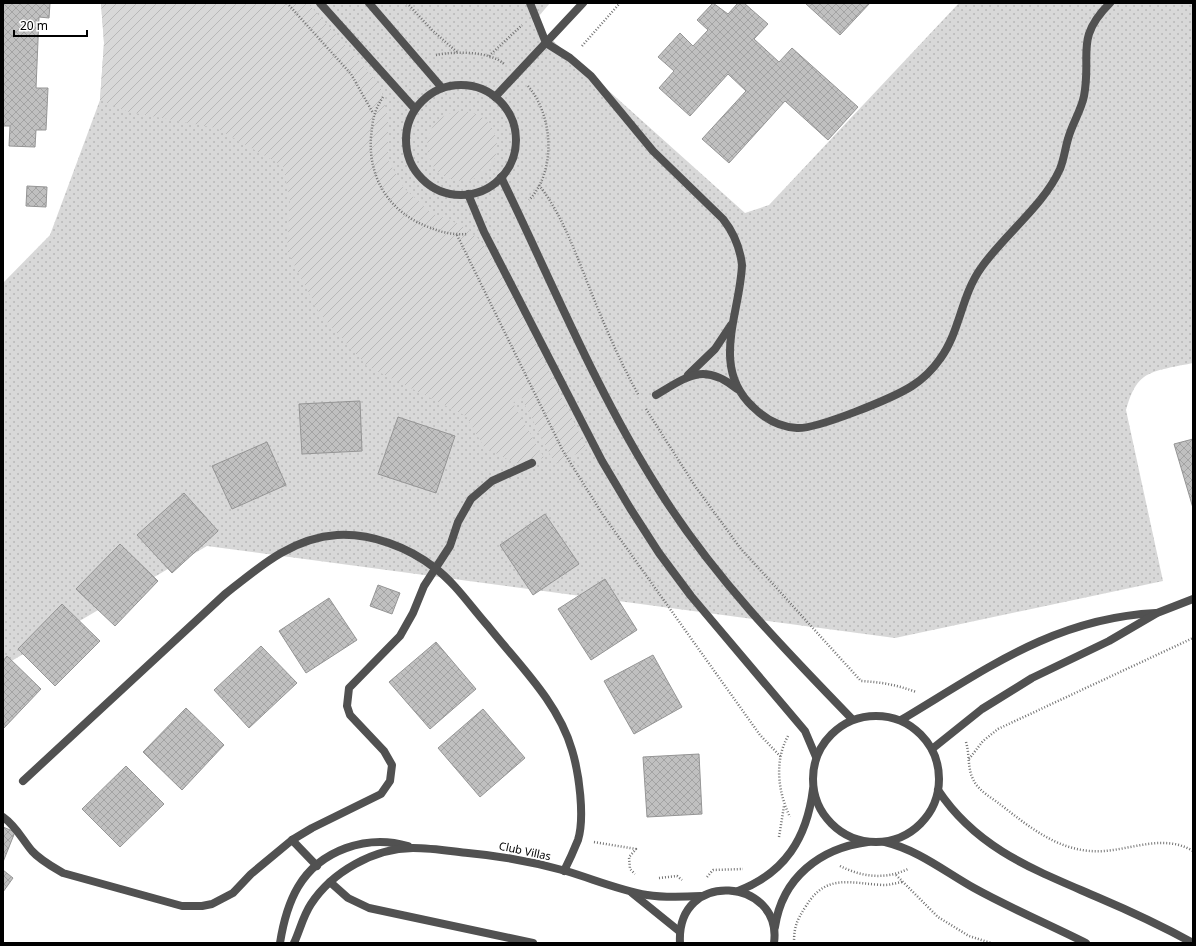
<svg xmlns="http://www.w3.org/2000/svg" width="1196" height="946" font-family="'Noto Sans',sans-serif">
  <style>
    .grass { fill: url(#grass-dots) }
    .garden { fill: url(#garden-furrows) }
    .building { fill: url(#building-cross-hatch); stroke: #959595 }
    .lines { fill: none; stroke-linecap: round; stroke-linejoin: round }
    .path { stroke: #737373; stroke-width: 2.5; stroke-dasharray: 1 2; stroke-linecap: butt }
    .service { stroke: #515151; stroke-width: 8 }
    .minor { stroke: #515151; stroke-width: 8 }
    .tertiary { stroke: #515151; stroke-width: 8 }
    .labels { text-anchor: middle; stroke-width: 3.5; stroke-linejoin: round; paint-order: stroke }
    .street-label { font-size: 11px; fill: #000; stroke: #fff }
  </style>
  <defs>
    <pattern id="grass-dots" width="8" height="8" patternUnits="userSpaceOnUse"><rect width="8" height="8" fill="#d8d8d8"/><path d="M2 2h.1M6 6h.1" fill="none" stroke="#b8b8b8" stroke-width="1.8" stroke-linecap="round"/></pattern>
    <pattern id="garden-furrows" width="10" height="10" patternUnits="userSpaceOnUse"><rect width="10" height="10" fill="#d8d8d8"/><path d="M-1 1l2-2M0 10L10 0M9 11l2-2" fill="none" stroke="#b8b8b8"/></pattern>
    <pattern id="building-cross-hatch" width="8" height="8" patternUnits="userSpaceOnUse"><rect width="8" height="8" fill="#c0c0c0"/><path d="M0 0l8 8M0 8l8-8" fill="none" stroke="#a3a3a3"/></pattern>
  </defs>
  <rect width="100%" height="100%" fill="#fff"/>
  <path class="grass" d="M101 3H550L533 23 745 213 769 205 959 3H1193V363C1179 366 1155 369 1144 377 1134 384 1129 399 1126 410L1163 581 895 638 207 546 3 666V283L50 235 100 100 104 43Z"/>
  <g class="garden">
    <polygon points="101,3 308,3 380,85 388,119 388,160 404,188 431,213 461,225 481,241 505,280 587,449 555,464 521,397 513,403 544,458 515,463 484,447 466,416 367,366 320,314 287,251 290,200 283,166 216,128 129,112 100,100 104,43"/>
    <circle cx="462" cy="146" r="35"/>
  </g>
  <g class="building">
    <polygon points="3,3 50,3 49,18 39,17 36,88 48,88 46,130 36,130 35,147 9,146 10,126 3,126"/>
    <polygon points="713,3 728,14 738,3 744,3 768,24 754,39 779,62 792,48 858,107 828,140 785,101 729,163 702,139 746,91 728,74 690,116 659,88 674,71 658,57 680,33 693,46 708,30 697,20"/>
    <polygon points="805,3 870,3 840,35"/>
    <polygon points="27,186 47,187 46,207 26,206"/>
    <polygon points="360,401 362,451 302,454 299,404"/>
    <polygon points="398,417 455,436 436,493 378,474"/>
    <polygon points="1193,439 1193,508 1174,444"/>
    <polygon points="267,442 286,485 232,509 212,466"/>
    <polygon points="184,493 218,531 172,573 137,535"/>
    <polygon points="545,514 579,564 533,595 500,545"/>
    <polygon points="120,544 158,581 115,626 76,589"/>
    <polygon points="605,579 637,630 591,660 558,609"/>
    <polygon points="378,585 400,593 392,614 370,606"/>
    <polygon points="329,598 357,640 306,673 279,631"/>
    <polygon points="62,604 100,641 55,686 18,649"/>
    <polygon points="436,642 476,689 430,729 389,682"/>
    <polygon points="261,646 297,683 249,728 214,690"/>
    <polygon points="653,655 682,707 634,734 604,681"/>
    <polygon points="7,656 41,689 3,729 3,661"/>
    <polygon points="186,708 224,745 182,790 143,752"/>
    <polygon points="483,709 525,758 480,797 438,748"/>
    <polygon points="699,754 702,814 647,817 643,757"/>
    <polygon points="126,766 164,804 120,847 82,809"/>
    <polygon points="3,827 15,832 3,862"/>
    <polygon points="3,870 13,878 3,892"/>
  </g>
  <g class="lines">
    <g class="path">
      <polyline points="287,3 351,74 373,113"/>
      <polyline points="407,3 432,30 457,52"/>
      <polyline points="582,46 620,3"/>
      <path d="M436 55C454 51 490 51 504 64"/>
      <polyline points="489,56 522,25"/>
      <path d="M528 86C553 115 557 171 529 200"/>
      <path d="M383 97C373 113 373 119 371 137 368 180 391 214 431 228 443 233 455 235 467 234"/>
      <path d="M539 185C562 215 574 249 588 284 603 322 619 360 639 396"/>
      <polyline points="457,235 563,451 603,515 760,735 781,757"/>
      <path d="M646 409 695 486 741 549 861 681C881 682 897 685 916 692"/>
      <path d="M788 736C774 761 778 792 790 817"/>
      <path d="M966 742C970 755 967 769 974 781 979 791 992 798 1001 805 1032 829 1062 854 1104 851 1133 849 1165 834 1193 851"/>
      <polyline points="969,759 983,741 998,729 1193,638"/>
      <polyline points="779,837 784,806"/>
      <polyline points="594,842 636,849 629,857 630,869 635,874"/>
      <path d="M840 866C862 877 885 880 908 869"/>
      <polyline points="896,875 938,917 969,936 991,943"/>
      <polyline points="707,877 713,870 743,869"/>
      <polyline points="659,878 677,876 682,880"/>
      <path d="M794 943C794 926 797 920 806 906 827 872 852 884 884 885 890 885 896 883 902 882"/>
    </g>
    <g class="service">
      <path d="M530 3 546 43 570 58 591 76 653 151 723 219C734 233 740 247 742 265 740 314 710 367 753 407 765 419 779 427 797 428 818 429 893 398 912 386 923 379 933 369 940 359 960 332 961 296 981 268 1004 235 1044 205 1060 169 1064 159 1065 149 1068 139 1072 124 1081 111 1084 96 1092 54 1074 39 1110 3"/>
      <polyline points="688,375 715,349 731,325"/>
      <path d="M656 395C688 376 704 362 737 389"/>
      <polyline points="330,882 348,898 369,908 533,943"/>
    </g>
    <g class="minor">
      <polyline points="495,97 583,3"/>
      <path d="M901 720C985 670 1054 618 1156 613"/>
      <polyline points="932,749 982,709 1032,678 1109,641 1157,613 1193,599"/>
      <path d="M23 781 224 595C258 568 291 538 337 535 371 533 408 547 435 568 456 584 471 607 488 626 519 665 558 702 572 750 579 773 585 817 578 840 574 850 569 861 564 871"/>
      <path d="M3 817C16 826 22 839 32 851 40 860 51 866 63 873L182 906H202L212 904 233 893 251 874 292 840 312 828 381 794 390 781 392 765 384 751 350 715 347 706 349 688 400 636 413 613 424 586 450 546 458 522 471 499 492 481 532 463"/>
      <polyline points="292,840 317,866"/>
      <path d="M738 891C785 873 807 838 813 789"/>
      <polyline points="632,893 679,931"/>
      <path d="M775 927C782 878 820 848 868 842"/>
      <path d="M280 943C283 924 288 904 298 887 320 850 367 834 408 846"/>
      <path d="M294 943C300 930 303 916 311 904 332 872 374 848 413 848 431 848 450 851 468 853 501 856 534 862 566 871 593 879 619 890 647 895 665 898 683 897 701 896"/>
      <path d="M680 943C676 868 783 878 774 943"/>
    </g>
    <g class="tertiary">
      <polyline points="320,3 415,109"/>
      <polyline points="369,3 442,88"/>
      <circle cx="461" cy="140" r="55"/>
      <path d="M501 177C552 282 596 391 659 490 713 576 782 647 852 719"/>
      <polyline points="468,194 484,232 602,461 630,508 659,553 691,596 805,731 816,757"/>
      <circle cx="876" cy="779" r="63"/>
      <path d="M938 790C977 849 1035 870 1097 897 1130 911 1162 926 1193 943"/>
      <path d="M885 842C918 850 944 871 974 888 1010 908 1048 924 1086 943"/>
    </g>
  </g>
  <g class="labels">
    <g class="street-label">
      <text transform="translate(525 851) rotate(12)" y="4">Club Villas</text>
    </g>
  </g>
  <rect width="1196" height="946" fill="none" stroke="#000000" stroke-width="8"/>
  <path d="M14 30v6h73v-6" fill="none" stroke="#000000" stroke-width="2"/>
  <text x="20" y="30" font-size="12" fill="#000000" stroke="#ffffff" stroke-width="3" paint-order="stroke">20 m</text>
</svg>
